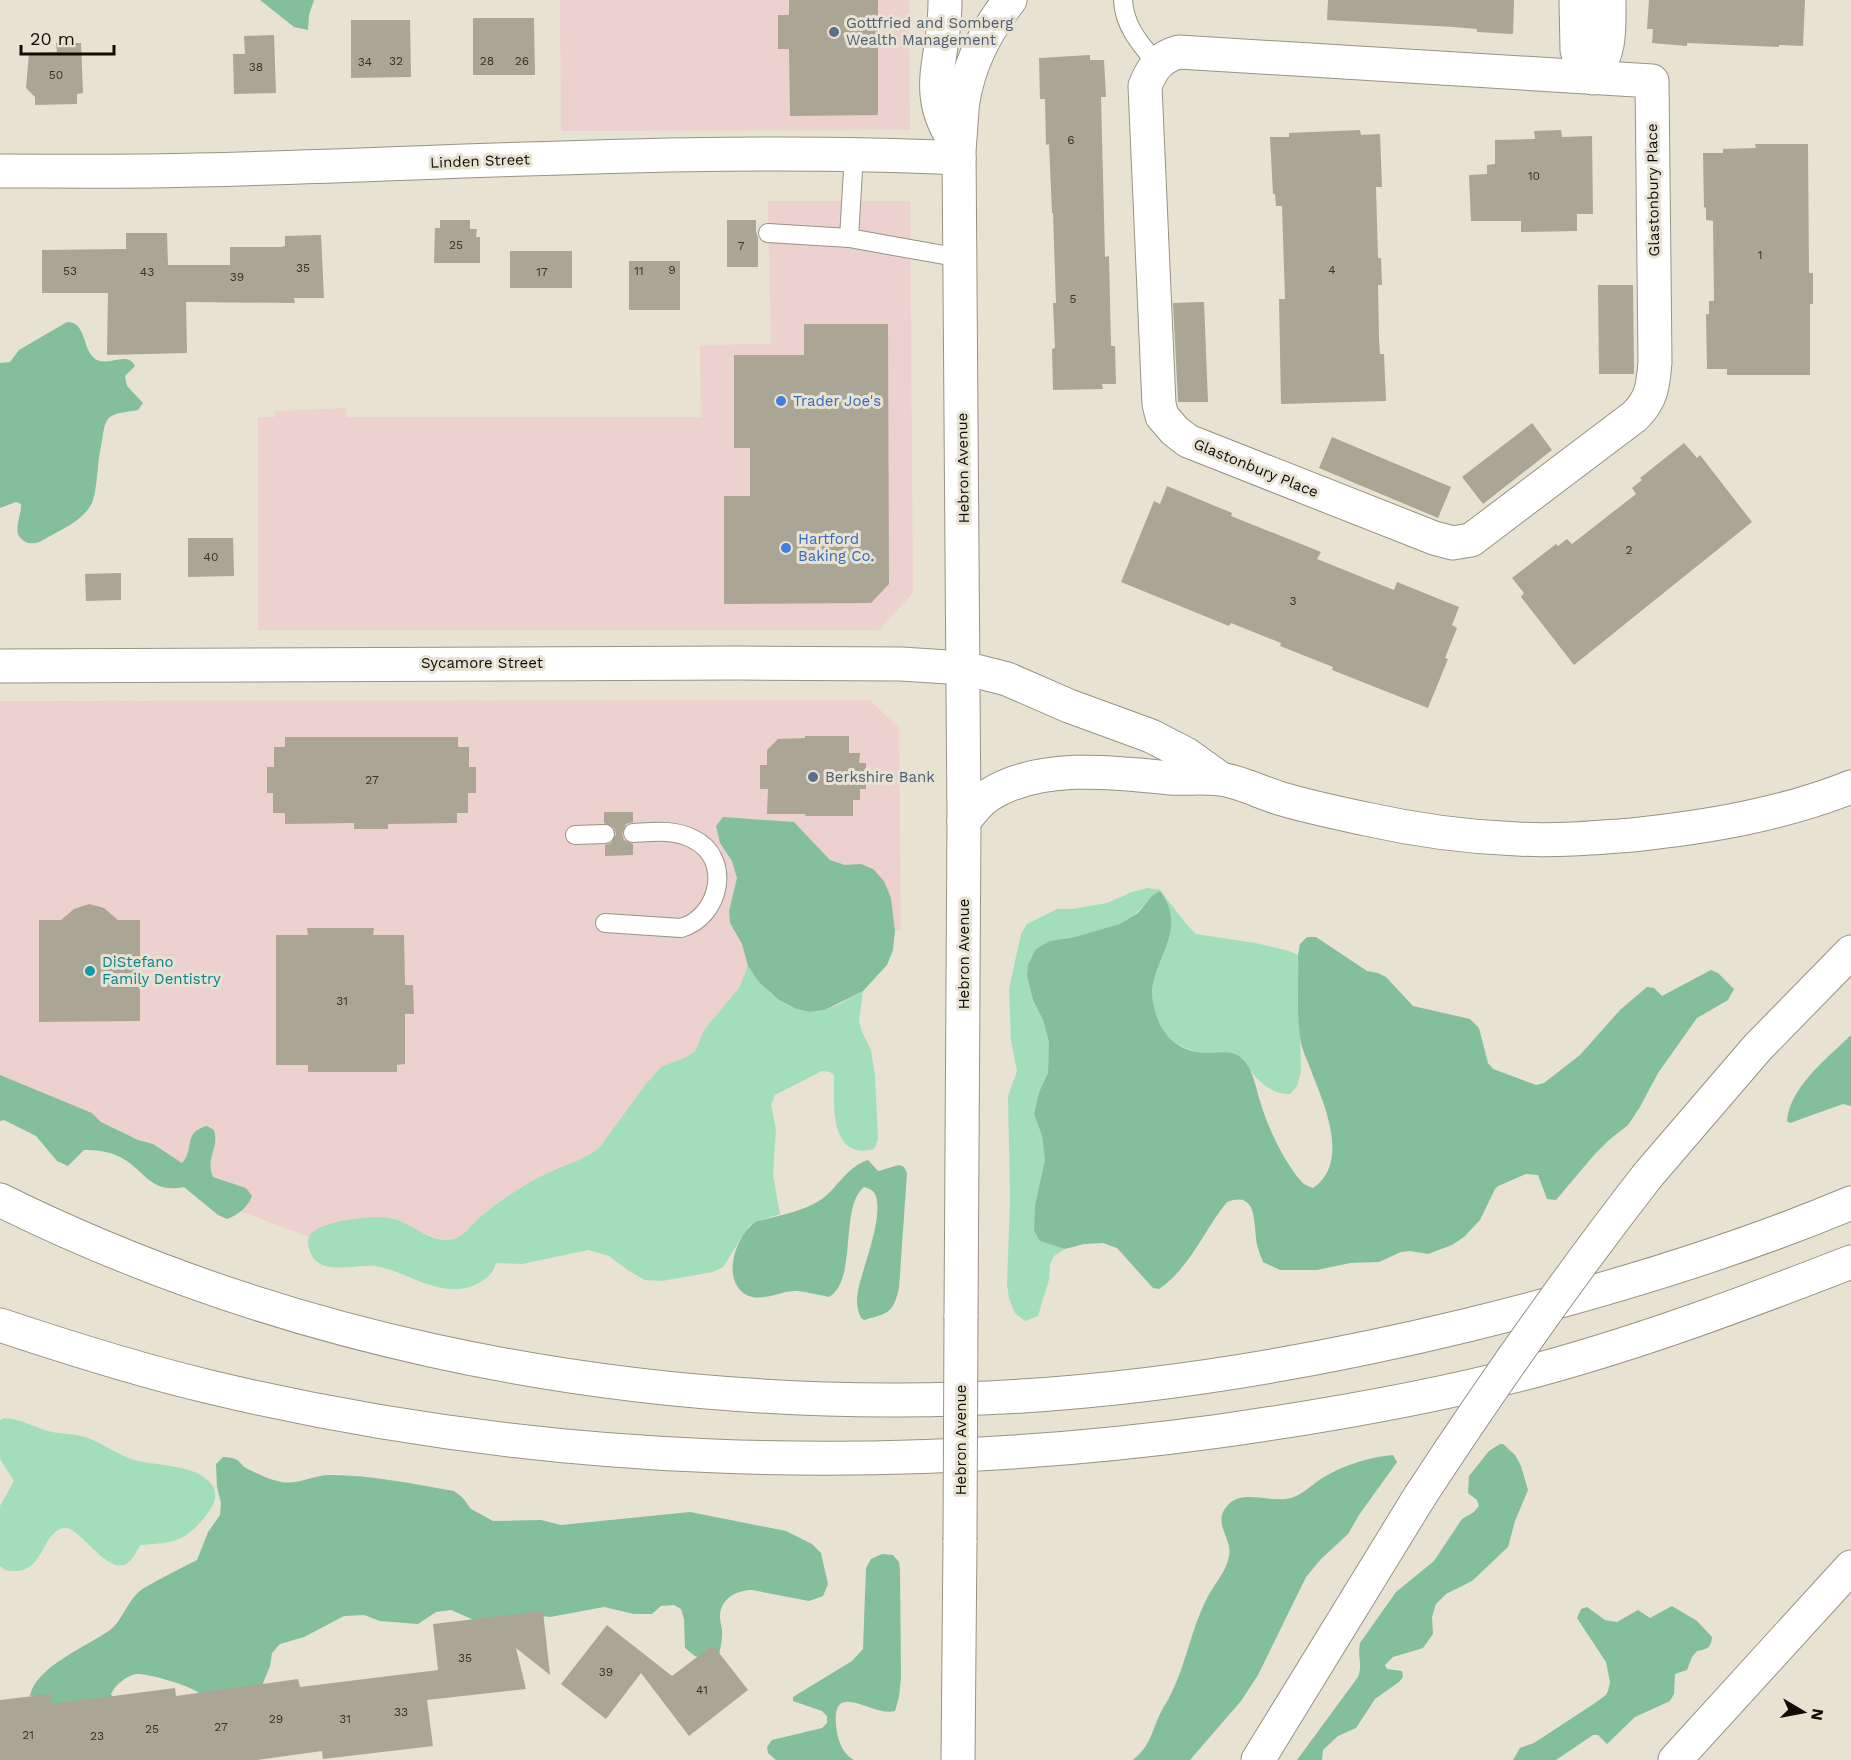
<svg xmlns="http://www.w3.org/2000/svg" width="1851" height="1760" font-family="'Work Sans',sans-serif">
  <style>
    .commercial { fill: #ecd1ce }
    .green { fill: #a3debc }
    .forest { fill: #83be9d }
    .building { fill: #aaa595 }
    .lines { fill: none; stroke-linecap: round; stroke-linejoin: round }
    .lane-casing { stroke: #989384; stroke-width: 20 }
    .street-casing { stroke: #989384; stroke-width: 35 }
    .secondary-casing { stroke: #989384; stroke-width: 35 }
    .primary-casing { stroke: #989384; stroke-width: 35 }
    .highway-casing { stroke: #989384; stroke-width: 35 }
    .lane { stroke: #fff; stroke-width: 18 }
    .street { stroke: #fff; stroke-width: 33 }
    .secondary { stroke: #fff; stroke-width: 33 }
    .primary { stroke: #fff; stroke-width: 33 }
    .highway { stroke: #fff; stroke-width: 33 }
    .primary-bridge-casing { stroke: #989384; stroke-width: 35; stroke-linecap: butt }
    .highway-bridge-casing { stroke: #989384; stroke-width: 35; stroke-linecap: butt }
    .primary-bridge { stroke: #fff; stroke-width: 33 }
    .highway-bridge { stroke: #fff; stroke-width: 33 }
    .service-dot { fill: #5c6f8a; stroke: #e7e2d1; stroke-width: 2 }
    .shop-dot { fill: #3f7fe0; stroke: #e7e2d1; stroke-width: 2 }
    .culture-dot { fill: #0f9aa8; stroke: #e7e2d1; stroke-width: 2 }
    .labels { text-anchor: middle; stroke-width: 6; stroke-linejoin: round; paint-order: stroke }
    .number-label { font-size: 12px; fill: #36332b }
    .service-label { font-size: 15px; fill: #4e5e75; stroke: #e7e2d1; text-anchor: start }
    .street-label { font-size: 15px; fill: #0f0d08; stroke: #e7e2d1 }
    .shop-label { font-size: 15px; fill: #366cbe; stroke: #e7e2d1; text-anchor: start }
    .culture-label { font-size: 15px; fill: #0d838f; stroke: #e7e2d1; text-anchor: start }
  </style>
  <rect width="100%" height="100%" fill="#e7e2d1"/>
  <g class="commercial">
    <polygon points="560,0 909,0 910,130 561,131"/>
    <polygon points="768,201 910,201 913,593 879,630 258,630 258,417 275,417 275,411 346,408 347,417 701,417 700,345 771,344"/>
    <polygon points="870,700 899,728 901,930 895,931 891,898 861,864 845,865 830,860 794,822 720,843 732,861 737,878 729,911 730,923 742,944 748,966 739,988 704,1030 695,1051 686,1057 661,1067 646,1084 599,1148 588,1156 549,1172 483,1214 464,1234 456,1239 444,1240 429,1235 315,1230 309,1237 240,1211 249,1202 246,1188 213,1177 209,1166 217,1139 214,1130 207,1126 198,1128 191,1136 187,1158 182,1163 153,1144 138,1140 101,1122 92,1113 0,1075 0,701"/>
  </g>
  <g class="green">
    <path d="M1148 888 1160 890 1187 925 1196 934 1255 943 1286 950 1298 955 1301 1072 1297 1086 1290 1094C1273 1095 1259 1082 1249 1069 1245 1065 1241 1058 1237 1056 1227 1050 1216 1054 1205 1053 1193 1052 1181 1047 1171 1040 1163 1035 1159 1027 1157 1018 1155 1012 1152 1006 1152 1000 1150 961 1190 930 1160 891 1145 901 1137 916 1121 924 1094 937 1062 935 1036 949L1027 976 1033 1000 1043 1020 1049 1042 1048 1073 1039 1092 1034 1114 1042 1136 1045 1160 1035 1205 1034 1231 1040 1241 1065 1249 1054 1256 1050 1264 1049 1280 1038 1316 1025 1321 1015 1313 1009 1299 1007 1284 1010 1201 1008 1096 1017 1071 1011 1041 1009 989 1021 934 1027 924 1057 909H1072L1107 903 1132 892Z"/>
    <path d="M748 966C765 991 792 1019 825 1010 838 1006 851 997 863 991L859 1021 862 1032 871 1050 875 1076 878 1139 874 1149C829 1161 834 1104 834 1075L830 1072 822 1071 775 1095 771 1105 776 1129 773 1175 780 1214 755 1222 749 1226 723 1267 713 1272 662 1281 645 1280 629 1271 609 1256 588 1250 522 1264 496 1263C493 1274 485 1280 475 1285 440 1300 408 1271 375 1266 358 1264 333 1273 317 1262 311 1257 306 1245 309 1237 317 1220 378 1214 394 1219 411 1224 427 1239 445 1240 464 1241 471 1223 485 1213 504 1198 528 1182 550 1172 567 1164 584 1160 599 1148L646 1084 661 1067 686 1057 695 1051 704 1030 739 988Z"/>
    <path d="M4 1418C22 1419 35 1428 52 1432 64 1434 77 1434 88 1438 104 1444 118 1455 134 1460 155 1466 198 1464 212 1485 220 1497 212 1508 204 1518 184 1543 170 1543 140 1545 137 1551 134 1557 130 1561 111 1581 82 1529 66 1528 43 1528 45 1569 17 1571 10 1571 5 1571 0 1566V1506L14 1481 0 1459V1420Z"/>
  </g>
  <g class="forest">
    <polygon points="260,0 314,0 309,15 308,30 294,27"/>
    <path d="M67 322C86 322 82 346 93 357 105 370 127 349 135 366L125 376 127 386 143 403 138 410C130 412 113 412 108 419 103 425 103 438 101 446 97 463 98 483 93 500 86 520 60 530 43 540 35 545 25 545 19 536 14 528 22 513 21 504L16 502 0 508V363L10 362 19 350Z"/>
    <polygon points="723,817 794,822 830,860 845,865 861,864 873,869 884,881 891,898 895,931 893,950 887,965 863,991 825,1010 810,1012 796,1009 779,1000 759,982 748,966 742,944 730,923 729,911 737,878 732,861 720,843 716,826"/>
    <path d="M1160 891C1192 932 1145 966 1153 1003 1159 1033 1175 1052 1207 1053 1217 1053 1230 1050 1239 1056 1253 1067 1255 1085 1260 1101 1267 1126 1284 1162 1301 1181 1304 1185 1308 1186 1313 1188 1350 1163 1325 1106 1312 1073 1309 1063 1303 1053 1301 1043 1296 1014 1299 984 1298 955L1300 944 1307 937H1316L1367 971 1378 973 1386 977 1413 1006 1470 1019 1479 1028 1488 1063 1493 1069 1536 1085 1544 1083 1580 1055 1620 1010 1647 987 1654 988 1662 996 1711 970 1718 973 1734 989 1728 1000 1697 1018 1658 1073 1640 1107 1628 1125 1609 1140 1594 1155 1556 1200 1547 1199 1538 1175 1526 1174 1498 1186 1495 1189 1480 1220 1464 1237 1452 1245 1428 1254 1410 1251 1401 1252 1379 1262 1350 1263 1317 1270H1280L1263 1262C1262 1258 1259 1253 1258 1248 1252 1230 1261 1189 1227 1202 1204 1230 1190 1268 1159 1289L1153 1288 1117 1248 1103 1243 1084 1244 1065 1249 1040 1241 1034 1231 1035 1205 1045 1160 1042 1136 1034 1114 1039 1092 1048 1073 1049 1042 1043 1020 1033 1000 1027 976 1028 965 1036 949 1050 941 1075 937 1120 924 1138 913 1152 896Z"/>
    <path d="M1851 1035V1106L1843 1104 1790 1123 1787 1121C1790 1086 1828 1058 1851 1035Z"/>
    <path d="M0 1075 92 1113 101 1122 138 1140 153 1144 182 1163C195 1150 182 1132 207 1126L214 1130C220 1149 205 1156 213 1177L246 1188 252 1196C248 1207 238 1215 227 1219L218 1215 184 1187C151 1194 145 1171 122 1158 109 1151 98 1150 84 1150L68 1166 57 1161 36 1136 4 1120 0 1121Z"/>
    <path d="M868 1160 878 1171 899 1165 904 1167 907 1173 899 1288C893 1314 888 1313 864 1320L861 1318C857 1309 856 1301 858 1291 862 1269 885 1215 875 1194 873 1190 868 1188 864 1187 839 1207 858 1280 829 1297 819 1295 808 1292 797 1291 786 1290 775 1296 764 1297 742 1301 730 1283 733 1262 735 1248 743 1231 755 1222 776 1216 803 1212 822 1199 838 1187 848 1166 868 1160Z"/>
    <path d="M1500 1444H1503L1515 1455 1521 1466 1528 1490 1515 1521 1508 1547 1472 1581 1446 1594 1436 1604 1432 1617 1433 1634 1423 1648 1393 1657 1385 1665 1387 1669 1402 1671 1403 1677 1399 1682 1375 1699 1356 1728 1338 1736 1323 1750 1322 1760H1297L1358 1677C1363 1664 1357 1656 1360 1643L1396 1592 1434 1561 1462 1519 1474 1512 1479 1506 1477 1500 1468 1493 1469 1476 1489 1451Z"/>
    <path d="M1393 1455 1397 1462 1359 1515 1348 1534 1321 1559 1306 1577 1258 1675 1241 1701 1190 1760H1133C1151 1745 1151 1733 1160 1714 1163 1707 1168 1701 1171 1694 1186 1664 1191 1630 1206 1600 1213 1585 1226 1573 1229 1556 1233 1538 1211 1523 1228 1505 1244 1488 1274 1505 1294 1497 1304 1493 1314 1483 1324 1477 1344 1465 1370 1457 1393 1455Z"/>
    <path d="M223 1457C244 1458 236 1464 250 1470 259 1475 271 1480 281 1482 298 1485 313 1475 330 1475 372 1475 413 1484 454 1491L462 1497 471 1509 493 1521 541 1520 561 1525 690 1512 786 1531 812 1544 821 1553 828 1584 823 1596 809 1601 752 1590C736 1590 720 1599 720 1617 720 1623 723 1630 722 1636 722 1642 720 1649 719 1655L711 1661 695 1656 685 1648 684 1619 681 1609 674 1605 661 1606 652 1614H634L604 1607 550 1617 523 1614 492 1628 451 1610 436 1612 418 1624 380 1621 364 1615 344 1616 304 1637 280 1644 272 1653 270 1666 261 1688 221 1708C212 1702 204 1695 194 1690 184 1684 147 1673 136 1674 126 1676 115 1685 111 1694L114 1700 79 1718 30 1696C35 1667 88 1646 110 1630 125 1618 126 1600 144 1588 161 1578 179 1569 197 1560L208 1532 220 1515 221 1503 217 1487 216 1464Z"/>
    <path d="M882 1554 893 1555 899 1562 900 1569 901 1678 899 1697 895 1711C872 1718 825 1672 838 1737 840 1746 846 1756 854 1760H776L768 1753 767 1747 772 1740 822 1728 827 1723V1716L822 1711 793 1701V1697L852 1661 863 1649 866 1568 871 1559Z"/>
    <path d="M1672 1606 1697 1621 1712 1637C1711 1648 1708 1649 1697 1651L1692 1657 1687 1670 1675 1674 1674 1694 1670 1701 1635 1717 1607 1744 1598 1735H1593L1556 1760H1513L1520 1748 1534 1743 1595 1703 1606 1695 1608 1691 1610 1682 1606 1662 1577 1618 1581 1609 1587 1607 1605 1620 1617 1622 1638 1610 1650 1618Z"/>
  </g>
  <g class="building">
    <polygon points="789,0 878,0 878,115 790,116 789,49 778,49 778,15 789,15"/>
    <polygon points="1328,0 1514,0 1513,34 1477,32 1477,29 1454,27 1327,20"/>
    <polygon points="1649,0 1805,0 1803,46 1779,45 1779,47 1687,43 1687,46 1652,43 1653,29 1647,29"/>
    <polygon points="473,18 534,18 535,75 473,75"/>
    <polygon points="351,20 410,20 411,77 351,78"/>
    <polygon points="274,35 276,93 234,94 233,54 245,54 244,36"/>
    <polygon points="56,43 81,43 83,93 77,94 77,104 35,105 35,97 26,88 29,53 57,52"/>
    <polygon points="1090,55 1090,60 1104,60 1106,97 1101,97 1105,257 1109,256 1111,346 1115,346 1116,384 1102,384 1103,389 1053,390 1052,349 1055,348 1053,303 1056,303 1053,213 1052,213 1049,144 1046,145 1045,99 1040,99 1039,58"/>
    <polygon points="1360,130 1361,135 1380,134 1382,187 1376,187 1378,258 1381,258 1382,285 1378,285 1379,339 1380,354 1384,354 1386,401 1281,404 1279,299 1285,299 1282,206 1276,206 1275,194 1273,194 1270,137 1289,137 1289,133"/>
    <polygon points="1561,130 1562,137 1592,136 1593,214 1577,214 1577,231 1521,232 1521,221 1471,221 1469,175 1487,174 1487,165 1495,164 1495,140 1535,139 1534,131"/>
    <polygon points="1755,144 1808,144 1809,273 1813,273 1813,304 1810,304 1810,375 1727,375 1727,369 1707,369 1706,314 1709,314 1709,301 1714,301 1713,221 1706,220 1706,208 1704,207 1703,153 1723,153 1723,149 1756,148"/>
    <polygon points="440,220 470,220 470,229 477,229 476,237 480,237 480,263 434,263 435,228 440,228"/>
    <polygon points="727,220 756,220 756,231 758,238 758,267 727,267"/>
    <polygon points="126,233 167,233 168,265 230,265 230,247 281,247 285,246 285,236 321,235 324,298 294,298 295,303 186,302 187,353 107,355 108,293 42,293 42,250 126,249"/>
    <rect x="510" y="251" width="62" height="37"/>
    <rect x="629" y="261" width="51" height="49"/>
    <polygon points="1598,285 1633,285 1634,374 1599,374"/>
    <polygon points="1204,302 1208,402 1178,402 1173,303"/>
    <polygon points="804,324 888,324 889,584 871,603 724,604 724,496 750,496 750,448 734,448 734,355 804,355"/>
    <polygon points="1532,423 1552,450 1483,504 1462,477"/>
    <polygon points="1332,437 1451,487 1438,518 1319,468"/>
    <polygon points="1684,443 1697,458 1700,455 1752,522 1574,665 1521,597 1524,593 1512,578 1556,544 1558,546 1567,539 1572,544 1636,494 1632,488 1642,480 1640,478"/>
    <polygon points="1167,486 1232,513 1231,516 1321,552 1317,559 1394,590 1397,582 1459,607 1452,625 1457,628 1445,658 1448,659 1428,708 1332,670 1333,667 1280,646 1281,643 1231,623 1229,626 1121,582 1154,501 1160,504"/>
    <polygon points="188,538 233,538 234,576 188,577"/>
    <polygon points="121,573 121,600 86,601 85,574"/>
    <polygon points="805,736 849,736 849,753 860,753 859,763 866,763 866,789 860,789 860,800 853,800 853,816 805,816 806,814 767,814 768,789 760,789 760,765 767,765 767,750 778,739 805,738"/>
    <polygon points="285,737 458,737 458,747 469,747 469,767 476,767 476,793 468,793 468,813 457,813 457,823 388,824 388,829 354,829 354,823 285,824 285,813 273,813 273,793 267,793 267,767 274,767 274,747 285,747"/>
    <polygon points="604,812 633,812 633,822 626,824 622,833 624,840 633,844 633,855 605,856 605,845 611,843 616,834 614,828 604,823"/>
    <polygon points="89,904 104,908 118,920 140,920 140,1021 39,1022 39,920 61,920 74,909"/>
    <polygon points="307,928 374,928 373,935 404,935 405,985 413,985 414,1014 405,1014 405,1064 397,1065 397,1072 308,1072 308,1065 276,1065 276,935 308,935"/>
    <polygon points="543,1611 550,1675 516,1648 526,1689 427,1700 433,1746 323,1759 322,1751 257,1760 0,1760 0,1700 51,1694 52,1704 175,1688 176,1696 298,1679 300,1687 438,1670 433,1624"/>
    <polygon points="607,1625 672,1676 713,1645 748,1690 689,1736 641,1673 606,1719 561,1684"/>
  </g>
  <g class="lines">
    <g class="lane-casing">
      <g id="lane">
        <path d="M1123 0C1124 26 1141 45 1157 64"/>
        <polyline points="768,233 849,238 961,258"/>
        <polyline points="849,238 854,153"/>
        <polyline points="575,835 605,834"/>
        <path d="M605 923 681 928C720 917 733 858 693 839 674 829 653 832 633 833"/>
      </g>
    </g>
    <g class="street-casing">
      <g id="street">
        <path d="M1576 0 1577 50 1580 60 1593 78C1611 49 1609 33 1609 0"/>
        <path d="M1179 52 1652 81 1655 362C1653 386 1652 399 1635 416L1471 540 1453 543 1434 538 1188 441 1175 431 1162 416 1159 404 1145 86C1152 68 1160 57 1179 52Z"/>
        <path d="M0 171C66 171 132 172 198 170 451 164 706 146 959 158"/>
      </g>
    </g>
    <g class="secondary-casing">
      <g id="secondary">
        <path d="M945 0C946 61 918 91 959 148"/>
        <polyline points="0,666 738,663 901,664 964,668"/>
        <path d="M964 821 959 148C961 132 961 116 963 101 969 64 987 29 1010 0"/>
      </g>
    </g>
    <g class="primary-casing">
      <g id="primary">
        <polyline points="961,1318 964,821"/>
        <polyline points="958,1760 960,1540"/>
      </g>
    </g>
    <g class="highway-casing">
      <g id="highway">
        <polyline points="964,668 1007,679 1069,706 1151,736 1186,754 1221,779"/>
        <path d="M964 821C972 811 979 801 989 795 1039 763 1114 772 1170 778 1186 779 1204 777 1220 779 1241 782 1262 793 1282 799 1309 807 1338 813 1366 819 1415 830 1467 837 1517 839 1556 841 1593 838 1632 835 1707 827 1780 815 1851 787"/>
        <polyline points="1648,1175 1758,1047 1851,952"/>
        <path d="M0 1200C275 1336 583 1399 890 1400 1084 1401 1279 1371 1468 1325 1598 1293 1727 1255 1851 1203"/>
        <path d="M0 1325C69 1348 139 1370 210 1387 540 1466 884 1477 1220 1431 1326 1416 1432 1398 1537 1370 1644 1341 1748 1302 1851 1262"/>
        <polyline points="1258,1760 1420,1496"/>
        <polyline points="1675,1760 1851,1567"/>
      </g>
    </g>
    <use href="#lane" class="lane"/>
    <use href="#street" class="street"/>
    <use href="#secondary" class="secondary"/>
    <use href="#primary" class="primary"/>
    <use href="#highway" class="highway"/>
    <g class="primary-bridge-casing">
      <polyline id="primary-bridge" points="960,1540 961,1318"/>
    </g>
    <g class="highway-bridge-casing">
      <path id="highway-bridge" d="M1420 1496C1492 1386 1567 1279 1648 1175"/>
    </g>
    <use href="#primary-bridge" class="primary-bridge"/>
    <use href="#highway-bridge" class="highway-bridge"/>
  </g>
  <g class="service-dot">
    <circle cx="834" cy="32" r="6"/>
    <circle cx="813" cy="777" r="6"/>
  </g>
  <g class="shop-dot">
    <circle cx="781" cy="401" r="6"/>
    <circle cx="786" cy="548" r="6"/>
  </g>
  <circle class="culture-dot" cx="90" cy="971" r="6"/>
  <g class="labels">
    <g class="number-label">
      <text x="396" y="65">32</text>
      <text x="487" y="65">28</text>
      <text x="522" y="65">26</text>
      <text x="365" y="66">34</text>
      <text x="256" y="71">38</text>
      <text x="56" y="79">50</text>
      <text x="1071" y="144">6</text>
      <text x="1534" y="180">10</text>
      <text x="456" y="249">25</text>
      <text x="741" y="250">7</text>
      <text x="1760" y="259">1</text>
      <text x="303" y="272">35</text>
      <text x="672" y="274">9</text>
      <text x="1332" y="274">4</text>
      <text x="70" y="275">53</text>
      <text x="639" y="275">11</text>
      <text x="147" y="276">43</text>
      <text x="542" y="276">17</text>
      <text x="237" y="281">39</text>
      <text x="1073" y="303">5</text>
      <text x="1629" y="554">2</text>
      <text x="211" y="561">40</text>
      <text x="1293" y="605">3</text>
      <text x="372" y="784">27</text>
      <text x="342" y="1005">31</text>
      <text x="465" y="1662">35</text>
      <text x="606" y="1676">39</text>
      <text x="702" y="1694">41</text>
      <text x="401" y="1716">33</text>
      <text x="276" y="1723">29</text>
      <text x="345" y="1723">31</text>
      <text x="221" y="1731">27</text>
      <text x="152" y="1733">25</text>
      <text x="28" y="1739">21</text>
      <text x="97" y="1740">23</text>
    </g>
    <g class="service-label">
      <text x="846" y="28">Gottfried and Somberg<tspan x="846" dy="17">Wealth Management</tspan></text>
      <text x="825" y="782">Berkshire Bank</text>
    </g>
    <g class="street-label">
      <text transform="translate(480 161) rotate(-2)" y="5">Linden Street</text>
      <text transform="translate(1653 190) rotate(-91)" y="5">Glastonbury Place</text>
      <text transform="translate(963 468) rotate(-91)" y="5">Hebron Avenue</text>
      <text transform="translate(1256 468) rotate(22)" y="5">Glastonbury Place</text>
      <text x="482" y="668">Sycamore Street</text>
      <text transform="translate(964 954) rotate(-90)" y="5">Hebron Avenue</text>
      <text transform="translate(961 1440) rotate(-90)" y="5">Hebron Avenue</text>
    </g>
    <g class="shop-label">
      <text x="793" y="406">Trader Joe's</text>
      <text x="798" y="544">Hartford<tspan x="798" dy="17">Baking Co.</tspan></text>
    </g>
    <g class="culture-label">
      <text x="102" y="967">DiStefano<tspan x="102" dy="17">Family Dentistry</tspan></text>
    </g>
  </g>
  <g transform="translate(1803 1712) rotate(100)" stroke="#e7e2d1" stroke-width="4.5" paint-order="stroke">
  <path d="M0-4.5L10 22L0 15L-10 22Z" fill="#0f0d08"/>
  <text y="-9" font-size="16" font-weight="bold" text-anchor="middle" fill="#0f0d08">N</text>
  </g>
  <path d="M21 45v9h93v-9" fill="none" stroke="#0f0d08" stroke-width="3"/>
  <text x="30" y="45" font-size="18" fill="#0f0d08" stroke="#e7e2d1" stroke-width="4.5" paint-order="stroke">20 m</text>
</svg>
